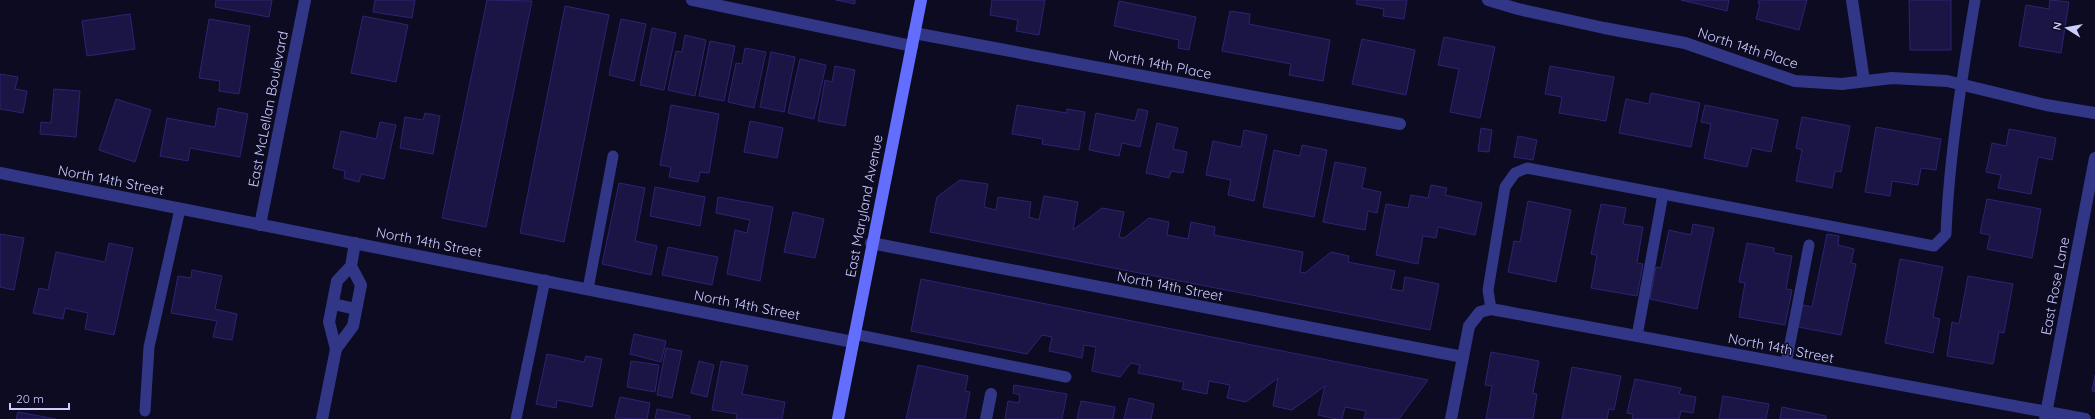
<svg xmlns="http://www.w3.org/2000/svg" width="2095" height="419" font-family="Quicksand,sans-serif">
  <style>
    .building { fill: #1a1545; stroke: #2c2473 }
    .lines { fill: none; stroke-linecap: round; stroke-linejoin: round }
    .lane { stroke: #313686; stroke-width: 11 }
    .street { stroke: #313686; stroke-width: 12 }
    .secondary { stroke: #636eff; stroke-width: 12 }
    .labels { text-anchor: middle; stroke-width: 3; stroke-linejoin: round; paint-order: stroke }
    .street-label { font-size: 14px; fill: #ccf; stroke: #0c0b22 }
  </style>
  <rect width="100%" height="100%" fill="#0c0b22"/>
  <g class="building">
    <polygon points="216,0 272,0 269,17 215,7"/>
    <polygon points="375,0 415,0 412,18 373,12"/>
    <polygon points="487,0 532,1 486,227 442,218"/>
    <polygon points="836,0 855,0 855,4"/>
    <polygon points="992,0 1045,0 1039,35 1016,31 1018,20 990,15"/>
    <polygon points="1357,0 1407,0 1404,19 1383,16 1384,9 1356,4"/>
    <polygon points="1681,0 1729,0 1727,11"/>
    <polygon points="1759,0 1807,0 1799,30 1756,19 1760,3 1758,3"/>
    <polygon points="1909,0 1951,0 1951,50 1910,50"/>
    <polygon points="2050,0 2069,2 2061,53 2019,46 2026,5 2049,9"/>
    <polygon points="1119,1 1196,17 1189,50 1178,48 1179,40 1114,26"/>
    <polygon points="565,6 609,15 564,242 520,233"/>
    <polygon points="1230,11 1250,14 1249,24 1330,40 1323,81 1289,75 1291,64 1222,51"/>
    <polygon points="130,14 135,49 87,56 82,21"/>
    <polygon points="363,16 408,25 396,82 351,73"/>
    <polygon points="209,19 250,26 239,94 219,91 220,81 199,78"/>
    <polygon points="621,19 646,24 634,81 609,75"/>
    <polygon points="652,28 676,33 664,90 640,85"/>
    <polygon points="685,35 706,40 695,96 668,90 676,51 682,52"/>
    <polygon points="1444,37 1495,47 1480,118 1450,112 1459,69 1438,65"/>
    <polygon points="1362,39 1415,50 1406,95 1352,84"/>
    <polygon points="710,41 735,46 724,101 699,96"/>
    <polygon points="745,48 766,52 754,108 728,102 736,63 742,64"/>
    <polygon points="771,52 795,57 784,112 760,107"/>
    <polygon points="800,59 826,65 814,119 788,113"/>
    <polygon points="835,66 855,70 845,126 818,121 825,80 832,82"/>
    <polygon points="1550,66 1614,77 1606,121 1559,113 1562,97 1545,94"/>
    <polygon points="0,74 18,77 15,89 27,91 23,113 0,109"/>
    <polygon points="54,89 80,91 76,137 40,134 41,122 51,123"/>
    <polygon points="1651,93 1700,103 1691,147 1619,133 1626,99 1649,104"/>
    <polygon points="116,99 151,110 135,162 99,150"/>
    <polygon points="671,105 719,114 709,173 700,172 698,182 669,177 671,167 660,165"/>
    <polygon points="1017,105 1067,113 1067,109 1085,112 1079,150 1042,144 1043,139 1012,134"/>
    <polygon points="1705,105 1778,120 1771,152 1752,148 1747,167 1704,158 1711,124 1701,122"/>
    <polygon points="218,108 248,114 240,157 190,148 188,161 160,156 167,118 215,127"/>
    <polygon points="1138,109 1148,111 1140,147 1122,143 1119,156 1089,150 1096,113 1135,121"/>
    <polygon points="425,113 440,116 433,154 400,148 405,117 423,120"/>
    <polygon points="1802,117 1850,126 1841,172 1835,171 1832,188 1796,181 1802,150 1796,148"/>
    <polygon points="750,121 783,128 777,158 744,152"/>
    <polygon points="380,122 396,125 384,179 361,174 359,182 344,178 345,171 333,168 341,131 376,139"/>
    <polygon points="1157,123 1178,128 1173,149 1187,152 1183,173 1171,171 1169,178 1146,173"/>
    <polygon points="1876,127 1941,139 1936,170 1921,168 1918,185 1892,181 1890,196 1865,192"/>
    <polygon points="1481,128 1492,130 1489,152 1478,151"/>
    <polygon points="2009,129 2056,138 2052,160 2038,157 2031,194 1998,188 2001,175 1986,172 1992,143 2006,146"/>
    <polygon points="1244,130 1267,135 1254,201 1228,195 1231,180 1206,175 1213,141 1241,147"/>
    <polygon points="1518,136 1537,140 1533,160 1514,157"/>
    <polygon points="1302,145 1327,150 1314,217 1263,207 1274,150 1300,156"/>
    <polygon points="1335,162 1366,168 1362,188 1381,192 1377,213 1368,211 1365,230 1323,222"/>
    <polygon points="960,180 988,184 984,207 996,210 998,197 1031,202 1029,217 1039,220 1044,196 1078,202 1073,230 1102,208 1124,212 1119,237 1124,238 1149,218 1169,222 1167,235 1188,239 1191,222 1215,227 1214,235 1303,252 1300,272 1305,273 1331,252 1349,256 1348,262 1395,271 1391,289 1403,291 1405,277 1439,284 1430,330 930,232 937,197"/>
    <polygon points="619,183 645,188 635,241 657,246 651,275 602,264"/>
    <polygon points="1431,185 1447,188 1445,195 1482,203 1475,235 1438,227 1436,238 1423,236 1418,264 1376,255 1386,204 1408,208 1411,195 1428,198"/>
    <polygon points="655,187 705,197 700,226 650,216"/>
    <polygon points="718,197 773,207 760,281 727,274 735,230 747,233 750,220 716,213"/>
    <polygon points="1987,199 2041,209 2032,258 1987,249 1990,235 1980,233"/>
    <polygon points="1528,201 1571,210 1556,282 1508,272 1514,241 1520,242"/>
    <polygon points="1601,204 1626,208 1623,224 1643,227 1637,263 1643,264 1637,296 1591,288 1597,255 1591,254"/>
    <polygon points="793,212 824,219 815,258 784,252"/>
    <polygon points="1693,224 1714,228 1697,309 1650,299 1656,267 1661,268 1669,230 1691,235"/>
    <polygon points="0,234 24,238 14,290 0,287"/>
    <polygon points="1827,234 1839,236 1838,245 1854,249 1851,263 1856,264 1841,335 1798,327 1803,305 1812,307"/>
    <polygon points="109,243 133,248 114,335 85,329 88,313 65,308 63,319 33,313 39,288 48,290 56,252 105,262"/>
    <polygon points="1747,243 1774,248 1774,253 1792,256 1786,289 1792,290 1785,325 1739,317 1745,283 1739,282"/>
    <polygon points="668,247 718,257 712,285 662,275"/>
    <polygon points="1900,259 1943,267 1933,317 1940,319 1933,353 1885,343"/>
    <polygon points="192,270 222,276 215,309 237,314 232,340 213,337 217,321 171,313 178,276 191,278"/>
    <polygon points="1968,276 2013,284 2004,333 1999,332 1993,364 1947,356 1952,322 1959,324"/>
    <polygon points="921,279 1428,380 1399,419 1364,419 1366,411 1345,407 1342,419 1337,419 1318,415 1325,386 1292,410 1273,406 1278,378 1246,402 1227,398 1230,385 1209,381 1207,394 1182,389 1184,382 1138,373 1140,365 1131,363 1120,377 1092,371 1096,347 1084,345 1082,358 1049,351 1052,337 1042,335 1027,354 911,331"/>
    <polygon points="634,334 666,341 661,362 630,354"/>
    <polygon points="666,348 682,351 672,398 657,395"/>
    <polygon points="1491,352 1539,361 1533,393 1537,394 1533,419 1486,419 1492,386 1485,385"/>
    <polygon points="547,354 584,362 586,356 602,359 592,407 557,400 556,408 536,404"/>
    <polygon points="631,361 659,365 655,392 627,387"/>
    <polygon points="699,361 714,365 707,397 691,393"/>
    <polygon points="721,361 748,366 742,394 785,402 782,419 736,419 737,414 712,410"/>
    <polygon points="918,365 968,376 965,391 970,392 965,419 906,419"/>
    <polygon points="1572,367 1621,376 1614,410 1609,409 1607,419 1562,419"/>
    <polygon points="2095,375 2095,392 2092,391"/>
    <polygon points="1635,379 1681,388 1679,394 1696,397 1693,413 1681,411 1679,419 1632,419 1633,414 1627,413"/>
    <polygon points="1014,385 1067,394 1062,419 1005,419 1008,401 1019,403 1020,395 1013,393"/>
    <polygon points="1723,396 1769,404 1766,419 1719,419"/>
    <polygon points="620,397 650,403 647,419 615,418"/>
    <polygon points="1129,398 1154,404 1151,419 1124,419"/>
    <polygon points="1081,401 1115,407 1113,419 1077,419"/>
    <polygon points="1782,407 1826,416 1826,419 1780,419"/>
    <polygon points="657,409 690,416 690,419 655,419"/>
    <polygon points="18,412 56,419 16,419"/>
  </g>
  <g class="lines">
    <g class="lane">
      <polyline points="588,289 613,156"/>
      <path d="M1491 309 1488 290 1505 187 1515 173 1527 168 1934 246 1946 234C1949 156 1962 77 1975 0"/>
      <polyline points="854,334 1066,377"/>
      <polyline points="1637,336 1663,194"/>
      <polyline points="1786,364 1809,245"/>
      <polyline points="145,411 149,347 180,209"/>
      <polyline points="516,419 545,280"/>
    </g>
    <g class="street">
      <polyline points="692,0 912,46"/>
      <polyline points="1488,0 1518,9 1604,28 1685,43 1795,81 1842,84 1892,78 1947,81 2046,105 2095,113"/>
      <polyline points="1852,0 1864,81"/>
      <polyline points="914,33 1400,124"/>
      <polyline points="0,173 853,342"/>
      <polyline points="260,225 305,0"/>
      <polyline points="871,243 1463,357"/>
      <polyline points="351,266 361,285 353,326 336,349 329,322 337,281 351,266 355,243"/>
      <polyline points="333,304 356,309"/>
      <polyline points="322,419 336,349"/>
      <polyline points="986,419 991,394"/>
      <polyline points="1451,419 1469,326 1480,312 1491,309 2085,419"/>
      <polyline points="2045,419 2095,158"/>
    </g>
    <polyline class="secondary" points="838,419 921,0"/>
  </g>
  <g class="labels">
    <g class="street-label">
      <text transform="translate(1748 48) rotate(18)" y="5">North 14th Place</text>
      <text transform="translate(1160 64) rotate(11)" y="5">North 14th Place</text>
      <text transform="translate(268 109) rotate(-79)" y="5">East McLellan Boulevard</text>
      <text transform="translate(111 180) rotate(11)" y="5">North 14th Street</text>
      <text transform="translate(864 206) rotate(-79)" y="5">East Maryland Avenue</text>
      <text transform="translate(429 242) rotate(11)" y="5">North 14th Street</text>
      <text transform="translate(1170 286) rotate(11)" y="5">North 14th Street</text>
      <text transform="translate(2055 286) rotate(-79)" y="5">East Rose Lane</text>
      <text transform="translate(747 305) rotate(11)" y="5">North 14th Street</text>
      <text transform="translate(1781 348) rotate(11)" y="5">North 14th Street</text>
    </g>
  </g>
  <g transform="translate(2067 28) rotate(281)" stroke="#0c0b22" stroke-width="3" paint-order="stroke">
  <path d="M0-3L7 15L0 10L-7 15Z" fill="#ccccff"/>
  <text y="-6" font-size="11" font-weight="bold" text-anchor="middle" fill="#ccccff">N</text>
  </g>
  <path d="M10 403v6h59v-6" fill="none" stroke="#ccccff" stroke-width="2"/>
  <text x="16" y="403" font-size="12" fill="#ccccff" stroke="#0c0b22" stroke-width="3" paint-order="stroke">20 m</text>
</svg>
